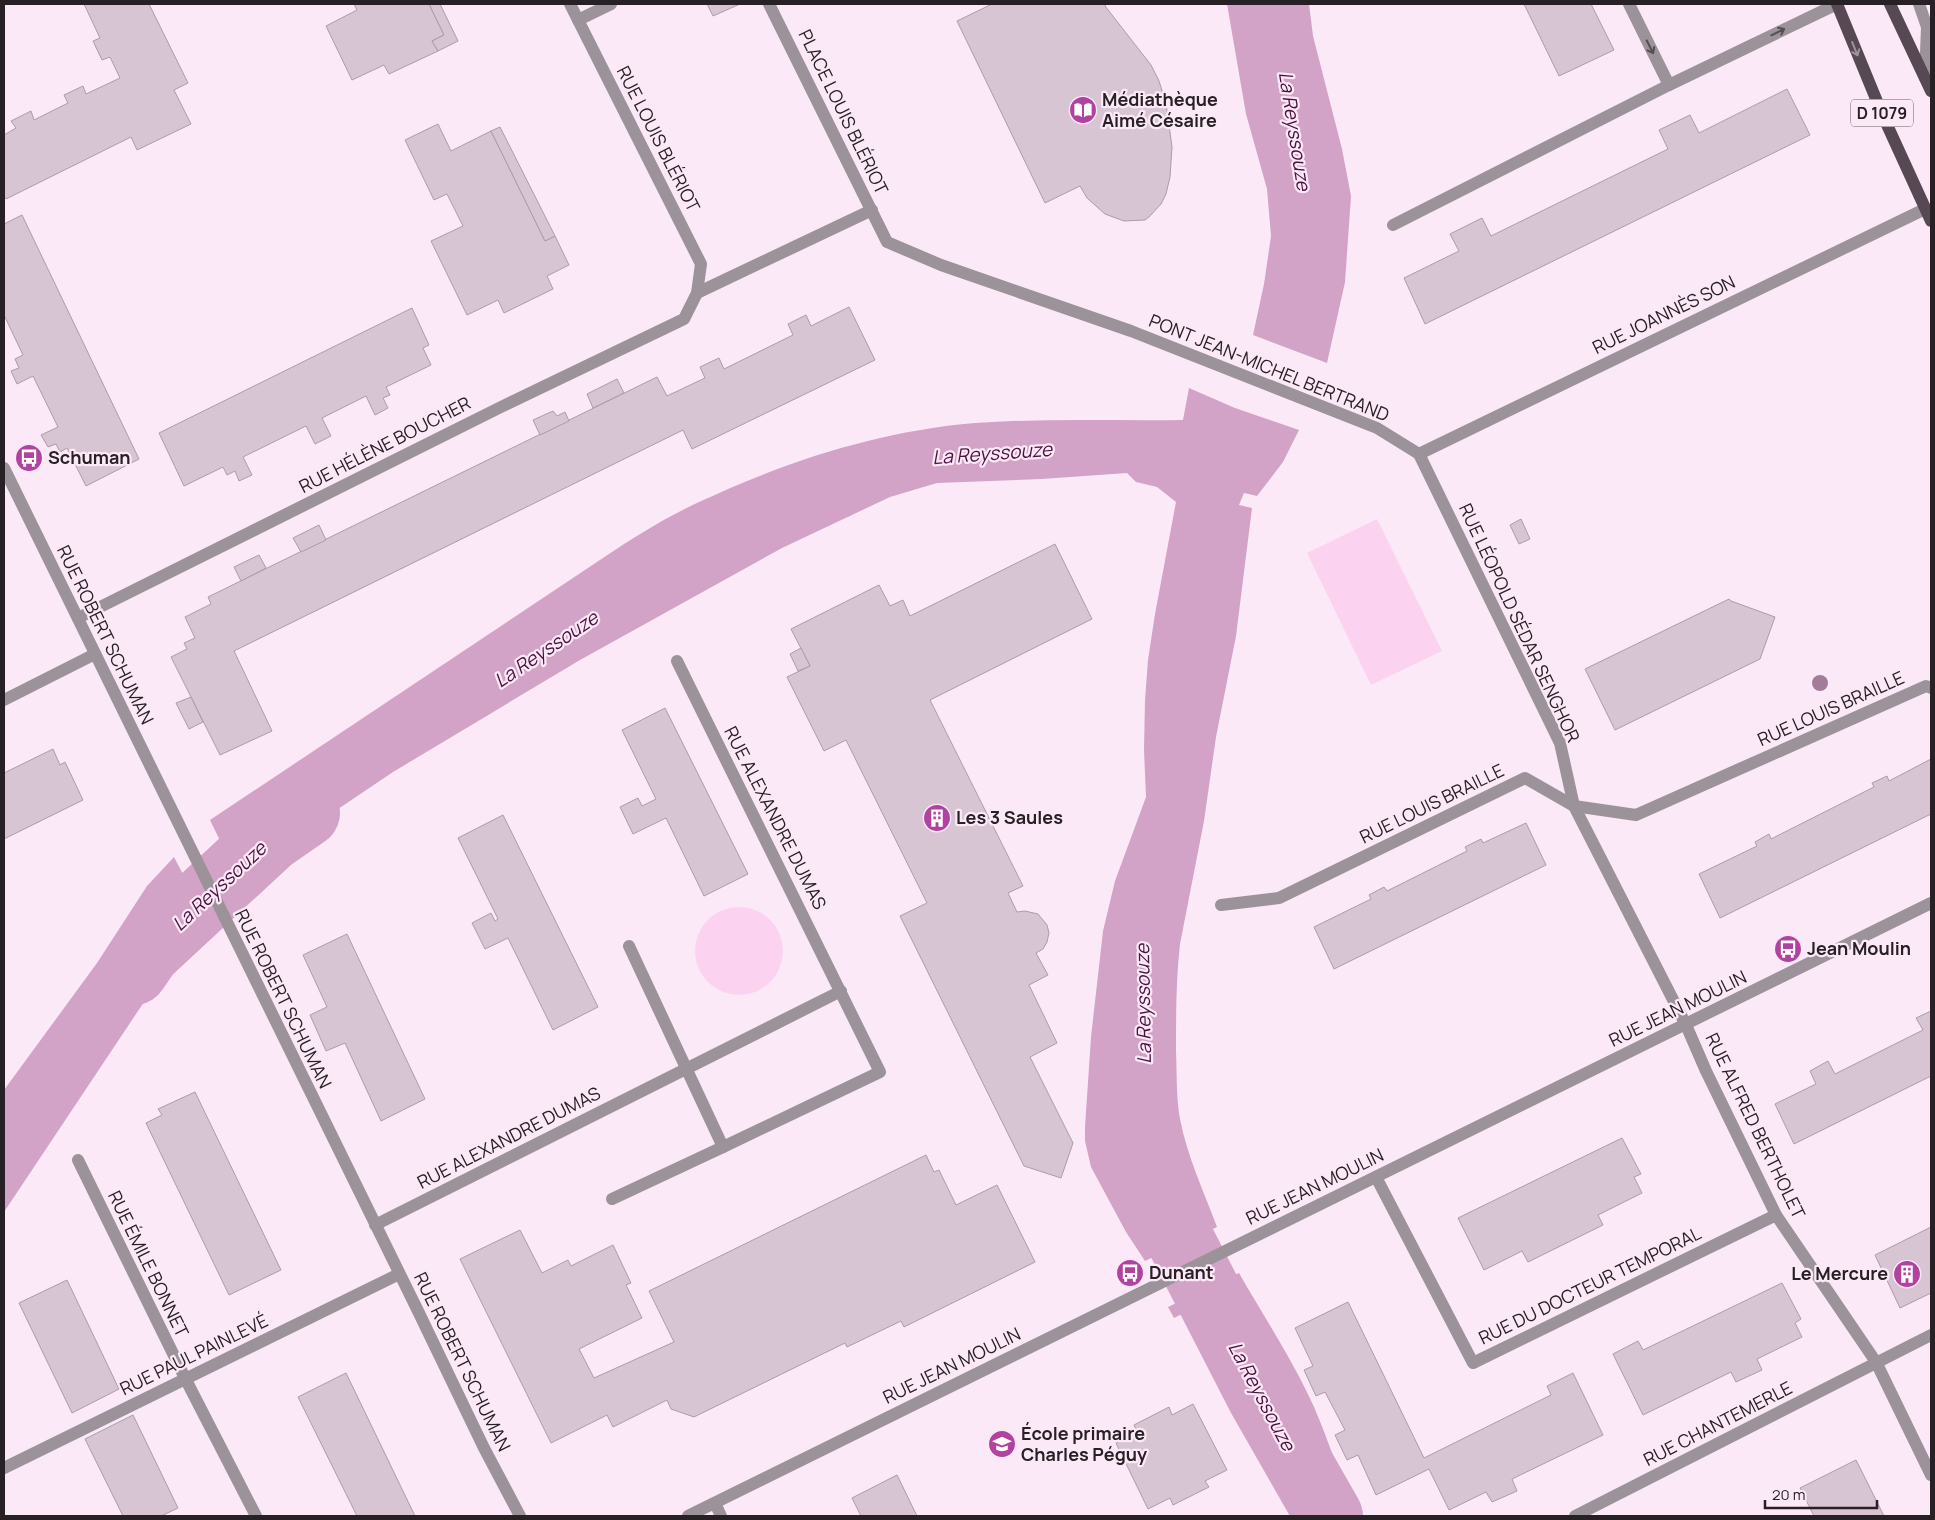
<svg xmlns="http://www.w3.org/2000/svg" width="1935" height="1520" font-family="Manrope,sans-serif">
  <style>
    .green { fill: #fbd3f1 }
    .water { fill: #d2a3c7 }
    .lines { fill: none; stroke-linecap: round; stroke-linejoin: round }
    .river { stroke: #d2a3c7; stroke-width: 68 }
    .building { fill: #d8c5d3; stroke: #ad9ba9 }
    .minor { stroke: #9b9399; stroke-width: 12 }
    .major { stroke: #564953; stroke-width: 12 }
    .tree { fill: #a37b9b }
    .oneway { stroke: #554e53 }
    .oneway2 { stroke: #a1919d }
    .labels { text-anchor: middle; stroke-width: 4.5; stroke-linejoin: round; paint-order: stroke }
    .shield { fill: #fce9f7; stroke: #675c64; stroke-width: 1 }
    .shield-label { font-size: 16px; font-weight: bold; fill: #272025 }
    .poi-label { font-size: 18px; font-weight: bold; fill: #272025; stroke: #fce9f7; text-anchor: start }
    .street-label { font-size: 18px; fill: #272025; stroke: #fce9f7 }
    .water-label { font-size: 19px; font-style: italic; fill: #4a1241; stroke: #fce9f7 }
  </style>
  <rect width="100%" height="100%" fill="#fce9f7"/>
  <g class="green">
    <polygon points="1377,519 1442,651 1371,685 1307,553"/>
    <circle cx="739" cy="951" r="44"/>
  </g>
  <g class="water">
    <polygon points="1227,4 1309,4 1313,36 1342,149 1351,196 1345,282 1327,363 1253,335 1264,284 1271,236 1267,189 1246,114"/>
    <path d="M1189 388 1235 408 1299 430 1283 462 1257 496 1244 493 1239 505 1252 508 1236 636 1216 737 1204 821 1180 944C1176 980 1176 1015 1176 1051 1177 1073 1176 1096 1180 1119 1187 1156 1204 1192 1217 1227L1145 1261 1126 1232 1091 1167 1085 1141V1127L1091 1037 1103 931 1115 881 1146 797 1144 750 1145 700 1148 660 1155 614 1176 502 1157 487 1136 482 1127 473 1042 479 937 483 890 497 782 548 580 660 393 772 301 834 241 884 210 820 624 544C642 533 659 522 677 513 693 504 711 497 728 489 806 455 890 430 975 423 1044 418 1114 421 1183 420Z"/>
    <polygon points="174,857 207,920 186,939 4,1212 4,1090 97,963 147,886"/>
    <path d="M1239 1273C1264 1317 1293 1360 1314 1407 1330 1443 1340 1483 1360 1516H1298L1186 1312 1174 1318 1168 1307Z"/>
  </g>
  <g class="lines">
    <g class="river">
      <polyline points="134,971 147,952 270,838 306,813"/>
      <polyline points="1146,1160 1146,1173 1261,1397 1329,1516"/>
    </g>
  </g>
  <g class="building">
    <polygon points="84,4 149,4 188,83 174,90 191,124 137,150 131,137 6,199 4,195 4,135 16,128 11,121 31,111 34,120 68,103 64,95 83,86 86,94 120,78 110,57 102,60 93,41 100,38"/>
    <polygon points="354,4 429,4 444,35 432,41 438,51 389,74 384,65 352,80 326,26 357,10"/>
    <polygon points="429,4 440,4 458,41 438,51 432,41 444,35"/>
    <polygon points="707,4 740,4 713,16"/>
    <polygon points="992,4 1106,4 1105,6 1151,65 1159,81 1166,103 1172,147 1170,177 1166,194 1161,204 1149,217 1145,220 1124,221 1105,214 1087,198 1080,186 1045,203 957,21"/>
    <polygon points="1524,4 1591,4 1614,50 1559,76"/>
    <polygon points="1787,89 1810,135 1425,324 1404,278 1459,251 1450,234 1482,218 1491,236 1668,149 1659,130 1690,115 1699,133"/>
    <polygon points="438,124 451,151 491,131 545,241 555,236 569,265 547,276 553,289 504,313 498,300 467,315 431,241 463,226 447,194 434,200 405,140"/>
    <polygon points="500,127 555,236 545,241 491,131"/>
    <polygon points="22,215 139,459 86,486 67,448 60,452 56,444 48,447 41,435 58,427 33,376 17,384 11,371 19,368 15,359 23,355 4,315 4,224"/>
    <polygon points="849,307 875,360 692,449 683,430 234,651 272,731 220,755 171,657 187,649 184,643 195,638 185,617 211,604 208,597 657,377 667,396 705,378 700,367 719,358 724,369 793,335 788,324 806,315 811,326"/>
    <polygon points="412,308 429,345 423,348 431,365 386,387 390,395 383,398 388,408 375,415 366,396 322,418 331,436 315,444 306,426 243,457 252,475 239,481 235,471 227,475 223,467 184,486 159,433"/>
    <polygon points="617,379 624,393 593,408 587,394"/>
    <polygon points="553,411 557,416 565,412 569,421 540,435 533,420"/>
    <polygon points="1521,519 1530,539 1519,544 1510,525"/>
    <polygon points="319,525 326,540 301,552 293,538"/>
    <polygon points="1055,544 1092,619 930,700 1023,886 1008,893 1017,912 1025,911 1038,914 1047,925 1049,933 1047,942 1043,949 1036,953 1048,975 1029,985 1057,1043 1030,1057 1073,1143 1061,1178 1024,1166 900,916 927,903 846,740 824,751 787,677 810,666 791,629 879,585 890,606 903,600 910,616"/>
    <polygon points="259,555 266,568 241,581 234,567"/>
    <polygon points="1729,599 1731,601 1775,617 1760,659 1615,730 1585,669"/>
    <polygon points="801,648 810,666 798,671 790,654"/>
    <polygon points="191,697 203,722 189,729 176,703"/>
    <polygon points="665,708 748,874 704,896 666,818 633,834 620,807 638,798 642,806 656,799 622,730"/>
    <polygon points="53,749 60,765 65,762 83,800 4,839 4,773"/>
    <polygon points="1931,759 1931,814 1720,918 1699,874 1757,846 1755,842 1769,834 1771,839 1874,787 1872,783 1887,776 1889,781"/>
    <polygon points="503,815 598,1007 553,1030 508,938 485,949 472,923 491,913 495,921 498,919 458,838"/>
    <polygon points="1526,823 1546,865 1334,969 1314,927 1371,899 1369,895 1384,887 1387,891 1467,851 1465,847 1481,839 1483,843"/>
    <polygon points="347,934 425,1099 381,1121 345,1043 326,1051 310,1015 327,1007 303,955"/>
    <polygon points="1931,1011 1931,1076 1794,1144 1775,1104 1816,1084 1810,1071 1828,1061 1835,1074 1923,1030 1916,1018"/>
    <polygon points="195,1092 281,1270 229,1295 146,1123 162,1115 158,1109"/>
    <polygon points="1622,1138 1641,1174 1634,1177 1642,1193 1598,1215 1603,1225 1528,1262 1522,1251 1484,1270 1458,1218"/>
    <polygon points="926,1155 934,1172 939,1170 956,1205 997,1185 1035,1262 904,1327 901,1321 847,1347 845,1343 694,1417 671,1409 667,1400 613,1427 607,1415 551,1443 460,1259 520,1230 542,1273 568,1260 571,1266 613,1245 631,1283 626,1285 642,1318 579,1349 594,1378 674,1342 649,1291"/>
    <polygon points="1931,1227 1931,1293 1900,1308 1875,1255"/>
    <polygon points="67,1280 119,1389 72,1413 19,1303"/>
    <polygon points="1782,1283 1801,1319 1795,1323 1802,1337 1757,1359 1762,1370 1736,1382 1731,1372 1643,1415 1613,1354 1638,1341 1643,1350"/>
    <polygon points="1348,1302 1424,1458 1551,1395 1547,1386 1573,1373 1603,1435 1512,1479 1517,1491 1492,1502 1486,1492 1449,1510 1429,1469 1376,1495 1358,1455 1347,1460 1335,1435 1345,1430 1325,1392 1316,1396 1304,1370 1313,1366 1295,1328"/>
    <polygon points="346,1373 415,1516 357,1516 298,1397"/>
    <polygon points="1193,1404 1227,1470 1205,1481 1209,1487 1173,1505 1170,1498 1148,1509 1116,1443 1137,1432 1134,1425 1169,1407 1172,1415"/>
    <polygon points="133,1415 178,1508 161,1516 123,1516 85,1439"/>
    <polygon points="1856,1460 1884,1516 1814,1516 1800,1488"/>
    <polygon points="897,1475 917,1516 861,1516 852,1498"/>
  </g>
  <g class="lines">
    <g class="minor">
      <polyline points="769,4 887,242 941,265 1131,331 1377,428 1419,454"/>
      <polyline points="1629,4 1669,85 1837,4"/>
      <polyline points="1919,4 1927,27 1925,78"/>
      <polyline points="578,20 611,4"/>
      <polyline points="1393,225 1669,85"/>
      <polyline points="697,293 872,210"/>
      <polyline points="1419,454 1560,743 1574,806 1686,1025 1706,1071 1776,1215 1876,1362 1931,1475"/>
      <polyline points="1419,454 1925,209"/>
      <polyline points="4,468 418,1311 484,1448 520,1516"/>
      <polyline points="78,618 501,407 684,319 697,293 701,264 570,4"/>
      <polyline points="4,700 95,654"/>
      <polyline points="1221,905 1279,898 1525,778 1574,806 1636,815 1926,686 1931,688"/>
      <polyline points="629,946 723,1147 880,1072 677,661"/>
      <polyline points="78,1160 185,1378 256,1516"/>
      <polyline points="1376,1177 1473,1363 1776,1215"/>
      <polyline points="612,1199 723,1147"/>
      <polyline points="375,1225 841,991"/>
      <polyline points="4,1468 399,1274"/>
      <polyline points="715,1503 721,1516"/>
      <polyline points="688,1516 1931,903"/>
      <polyline points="1575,1516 1931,1335"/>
    </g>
    <g class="major">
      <polyline points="1837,4 1883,116 1931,221"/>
      <polyline points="1890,4 1931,91"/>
    </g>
  </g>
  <circle class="tree" cx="1820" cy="683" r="8"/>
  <defs><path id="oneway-shaft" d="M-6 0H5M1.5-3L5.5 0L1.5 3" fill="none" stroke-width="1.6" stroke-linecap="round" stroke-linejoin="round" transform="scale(1.25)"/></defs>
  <g class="oneway">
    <use href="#oneway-shaft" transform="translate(1778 32) rotate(-26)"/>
    <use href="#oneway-shaft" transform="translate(1650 47) rotate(63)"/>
  </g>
  <use class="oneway2" href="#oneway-shaft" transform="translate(1855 49) rotate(68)"/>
  <defs>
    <g id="library-disc" transform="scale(1.4375)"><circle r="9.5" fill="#b1429f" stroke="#fce9f7"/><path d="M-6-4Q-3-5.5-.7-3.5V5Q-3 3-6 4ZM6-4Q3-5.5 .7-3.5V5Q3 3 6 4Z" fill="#fff"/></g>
    <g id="bus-disc" transform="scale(1.4375)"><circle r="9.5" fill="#b1429f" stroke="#fce9f7"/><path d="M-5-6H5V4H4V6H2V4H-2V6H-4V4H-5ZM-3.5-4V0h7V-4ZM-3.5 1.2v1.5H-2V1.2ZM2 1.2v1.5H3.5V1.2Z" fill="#fff"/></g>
    <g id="building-disc" transform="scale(1.4375)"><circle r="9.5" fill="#b1429f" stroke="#fce9f7"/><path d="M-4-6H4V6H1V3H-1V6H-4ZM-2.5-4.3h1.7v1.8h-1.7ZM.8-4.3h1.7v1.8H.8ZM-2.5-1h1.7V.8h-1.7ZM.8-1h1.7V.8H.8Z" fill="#fff"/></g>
    <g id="school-disc" transform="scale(1.4375)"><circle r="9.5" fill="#b1429f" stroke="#fce9f7"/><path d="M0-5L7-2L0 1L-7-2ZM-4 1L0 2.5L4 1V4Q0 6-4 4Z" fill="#fff"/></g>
  </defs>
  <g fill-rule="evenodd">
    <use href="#library-disc" x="1083" y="110"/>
    <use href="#bus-disc" x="29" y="458"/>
    <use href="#building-disc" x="937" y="818"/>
    <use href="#bus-disc" x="1788" y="949"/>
    <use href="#bus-disc" x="1130" y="1273"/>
    <use href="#building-disc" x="1907" y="1274"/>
    <use href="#school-disc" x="1002" y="1444"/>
  </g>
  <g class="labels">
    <rect class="shield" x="1851" y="99.5" width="62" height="27" rx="4"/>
    <g class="shield-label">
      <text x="1882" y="119">D 1079</text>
    </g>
    <g class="poi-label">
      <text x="1102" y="106">Médiathèque<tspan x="1102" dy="21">Aimé Césaire</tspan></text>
      <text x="48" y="464">Schuman</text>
      <text x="956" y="824">Les 3 Saules</text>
      <text x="1807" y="955">Jean Moulin</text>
      <text x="1149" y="1279">Dunant</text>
      <text x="1888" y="1280" text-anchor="end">Le Mercure</text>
      <text x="1021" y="1440">École primaire<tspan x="1021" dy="21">Charles Péguy</tspan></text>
    </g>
    <g class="street-label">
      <text transform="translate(843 112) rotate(64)" y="6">PLACE LOUIS BLÉRIOT</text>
      <text transform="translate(658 139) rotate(63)" y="6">RUE LOUIS BLÉRIOT</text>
      <text transform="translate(1664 315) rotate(-26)" y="6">RUE JOANNÈS SON</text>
      <text transform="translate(1269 368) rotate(22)" y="6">PONT JEAN-MICHEL BERTRAND</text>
      <text transform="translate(385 445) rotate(-27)" y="6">RUE HÉLÈNE BOUCHER</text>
      <text transform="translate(1519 623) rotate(65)" y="6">RUE LÉOPOLD SÉDAR SENGHOR</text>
      <text transform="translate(105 635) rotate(64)" y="6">RUE ROBERT SCHUMAN</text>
      <text transform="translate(1831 709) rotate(-24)" y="6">RUE LOUIS BRAILLE</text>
      <text transform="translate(1432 804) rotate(-26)" y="6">RUE LOUIS BRAILLE</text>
      <text transform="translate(775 818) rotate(63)" y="6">RUE ALEXANDRE DUMAS</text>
      <text transform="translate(283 999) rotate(64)" y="6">RUE ROBERT SCHUMAN</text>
      <text transform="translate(1678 1009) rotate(-26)" y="6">RUE JEAN MOULIN</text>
      <text transform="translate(1755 1126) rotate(64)" y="6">RUE ALFRED BERTHOLET</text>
      <text transform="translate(509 1138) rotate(-27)" y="6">RUE ALEXANDRE DUMAS</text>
      <text transform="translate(1315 1187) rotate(-26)" y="6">RUE JEAN MOULIN</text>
      <text transform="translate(148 1264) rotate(64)" y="6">RUE ÉMILE BONNET</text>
      <text transform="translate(1590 1286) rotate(-26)" y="6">RUE DU DOCTEUR TEMPORAL</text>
      <text transform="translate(194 1355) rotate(-26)" y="6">RUE PAUL PAINLEVÉ</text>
      <text transform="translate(462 1362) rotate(64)" y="6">RUE ROBERT SCHUMAN</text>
      <text transform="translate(952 1366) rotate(-26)" y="6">RUE JEAN MOULIN</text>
      <text transform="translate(1718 1424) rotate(-27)" y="6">RUE CHANTEMERLE</text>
    </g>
    <g class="water-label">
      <text transform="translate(1295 131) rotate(81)" y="7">La Reyssouze</text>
      <text transform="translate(992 453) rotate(-4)" y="7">La Reyssouze</text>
      <text transform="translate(546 649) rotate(-34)" y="7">La Reyssouze</text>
      <text transform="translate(219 886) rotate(-43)" y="7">La Reyssouze</text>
      <text transform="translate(1143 1004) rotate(-91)" y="7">La Reyssouze</text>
      <text transform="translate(1262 1396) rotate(62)" y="7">La Reyssouze</text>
    </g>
  </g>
  <rect width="1935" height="1520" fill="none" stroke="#272025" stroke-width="10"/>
  <path d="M1765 1500v8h112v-8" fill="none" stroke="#272025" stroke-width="2.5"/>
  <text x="1772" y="1500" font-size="15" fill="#272025" stroke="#fce9f7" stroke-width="4" paint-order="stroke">20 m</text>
</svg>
